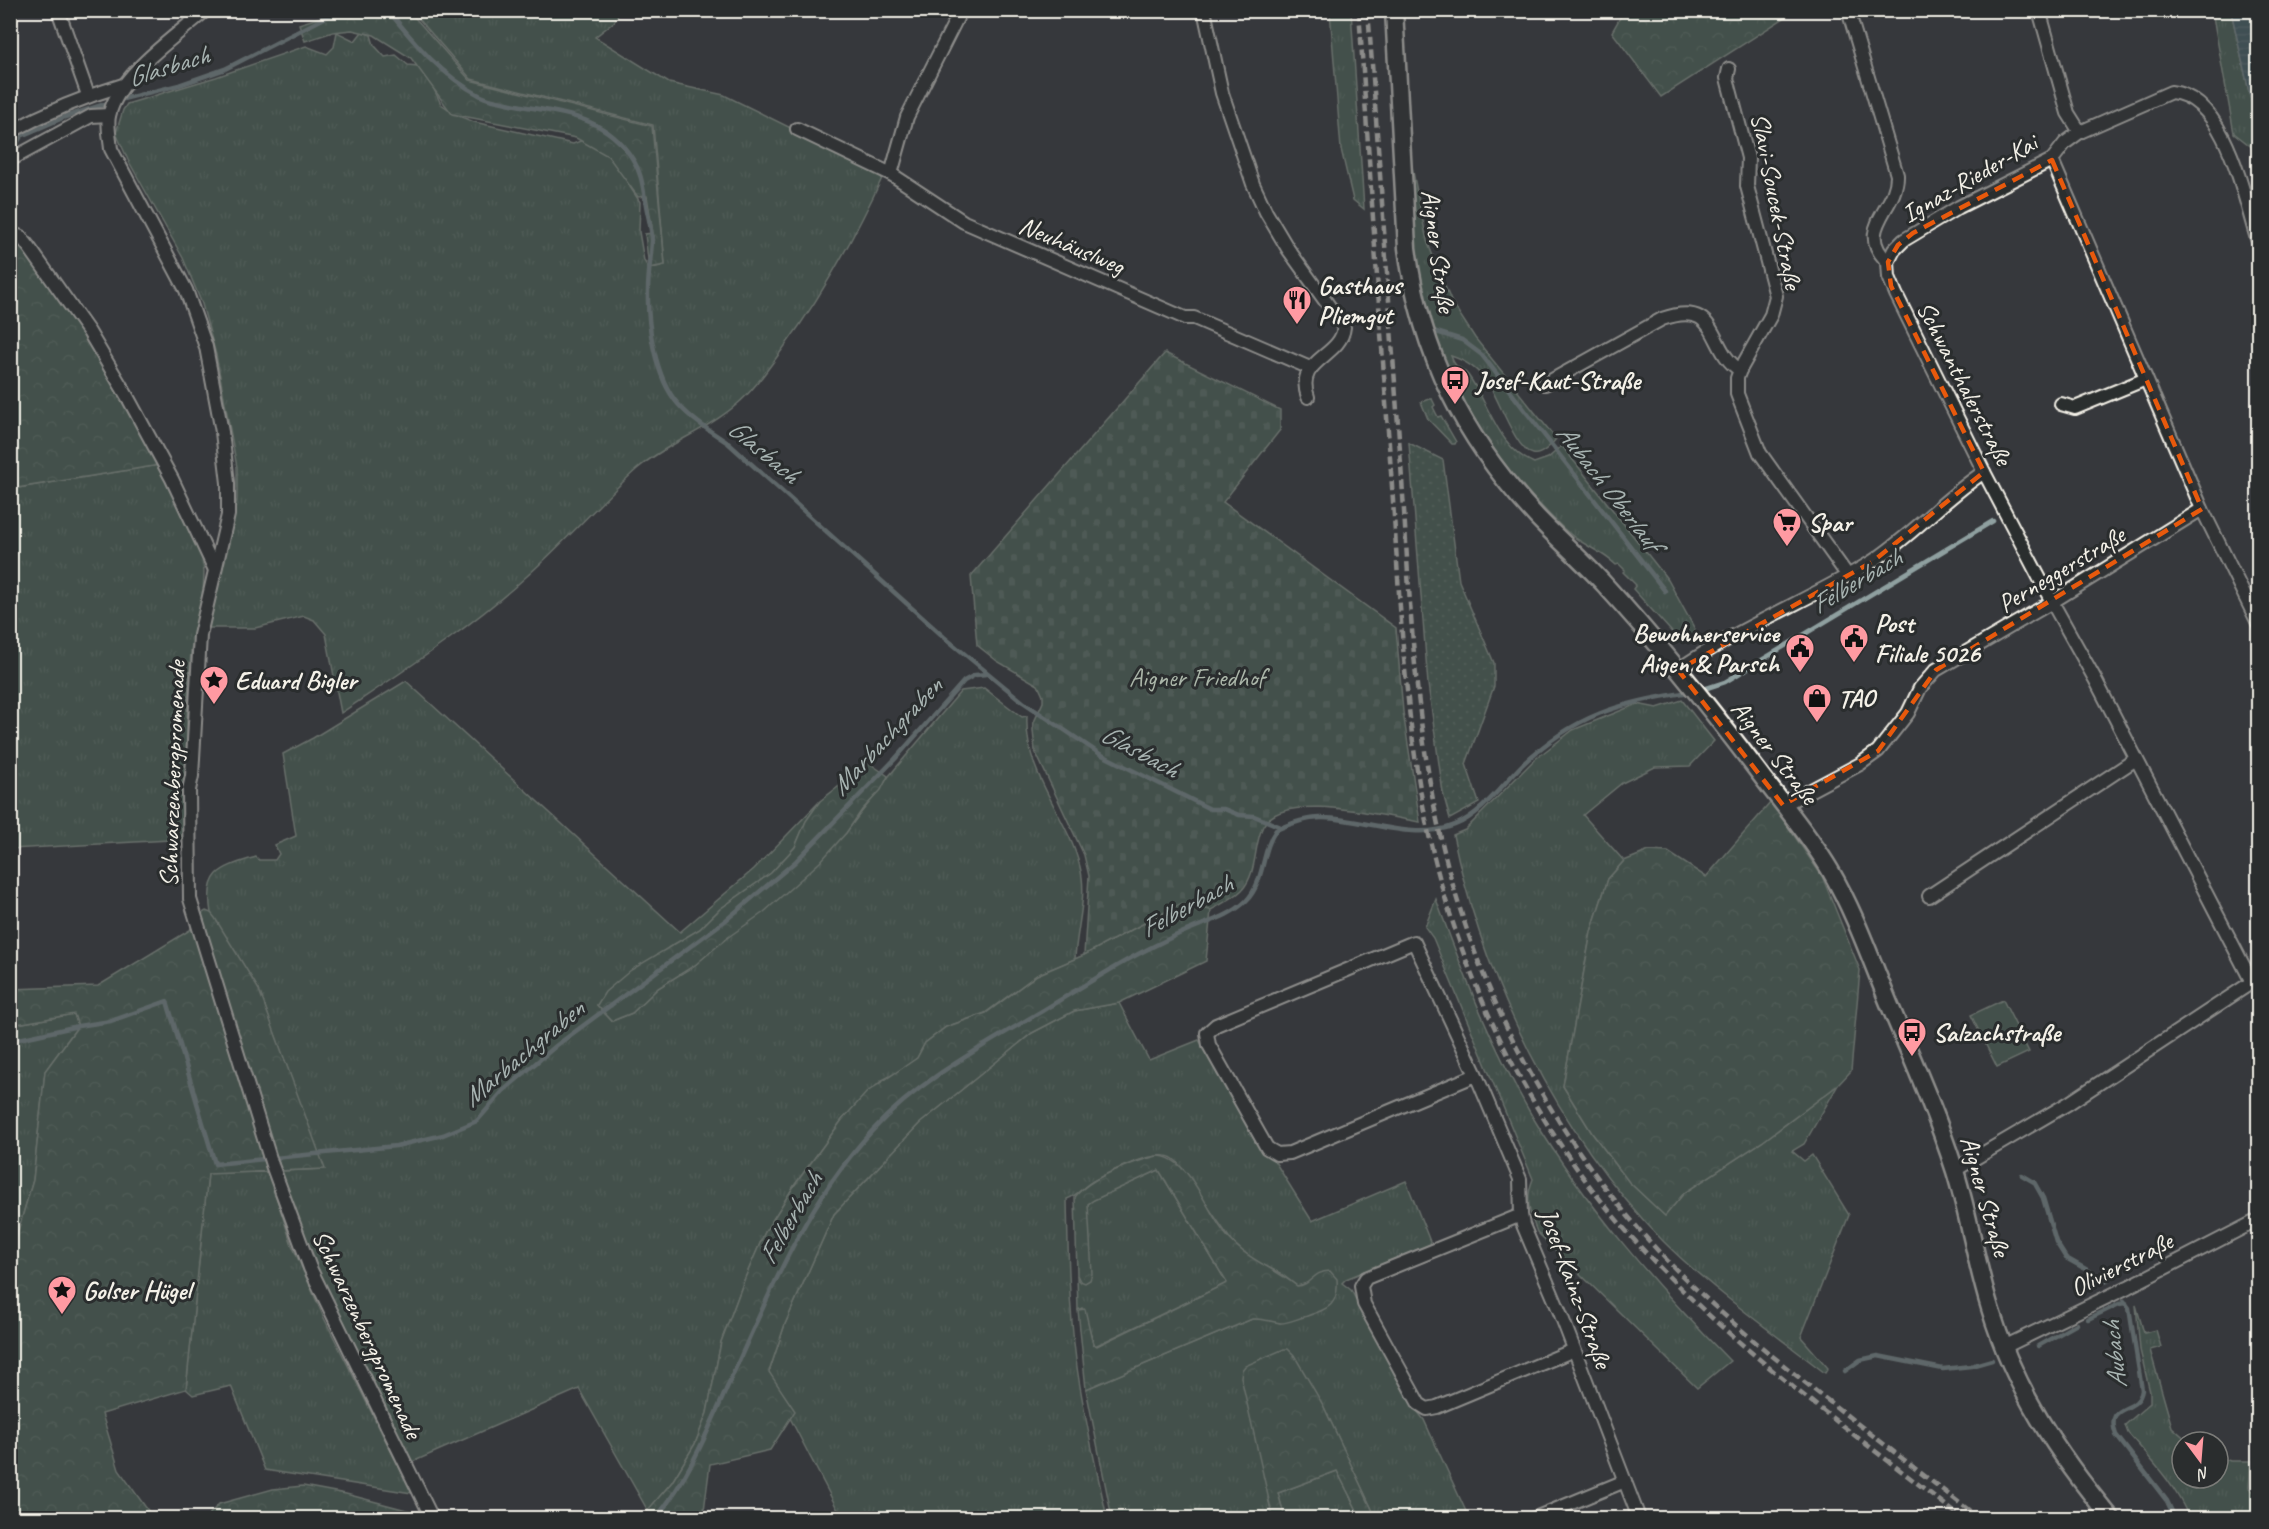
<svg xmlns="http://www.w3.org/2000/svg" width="2269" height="1529" font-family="Caveat,sans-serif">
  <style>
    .grass { fill: url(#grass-tufts); stroke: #a3b0a2; stroke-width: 1.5 }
    .forest { fill: url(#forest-crowns); stroke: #a3b0a2; stroke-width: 1.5 }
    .cemetery { fill: url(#cemetery-stones); stroke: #a3b0a2; stroke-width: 1.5 }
    .garden { fill: url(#garden-dots); stroke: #a3b0a2; stroke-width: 1.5 }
    .pitch { fill: #526e5d; stroke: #a3b0a2; stroke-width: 1.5 }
    .water { fill: url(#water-rules); stroke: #8fa0a0; stroke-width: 1.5 }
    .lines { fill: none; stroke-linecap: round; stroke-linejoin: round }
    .stream { stroke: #8fa0a0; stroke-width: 4.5 }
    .minor-casing { stroke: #f4f1e8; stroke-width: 16 }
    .secondary-casing { stroke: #f4f1e8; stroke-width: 21 }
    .minor { stroke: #2a2d2e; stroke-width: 12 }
    .secondary { stroke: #2a2d2e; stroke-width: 16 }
    .rail { stroke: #f4f1e8; stroke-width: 4.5; stroke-dasharray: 9 4.5; stroke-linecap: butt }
    .marked { fill: none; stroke: #e8590c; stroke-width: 4.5; stroke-dasharray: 12 8; stroke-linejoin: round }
    .labels { text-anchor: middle; stroke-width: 6; stroke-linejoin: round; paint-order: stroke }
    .street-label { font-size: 26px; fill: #f4f1e8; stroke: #2a2d2e }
    .poi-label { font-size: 26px; font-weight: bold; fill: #f4f1e8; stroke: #2a2d2e; text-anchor: start }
    .park-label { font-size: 26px; fill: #abb6a9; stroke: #2a2d2e }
    .water-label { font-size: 27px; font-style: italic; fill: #a8b4b2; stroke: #2a2d2e }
  </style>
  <defs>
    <pattern id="grass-tufts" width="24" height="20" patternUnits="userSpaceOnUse" patternTransform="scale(1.5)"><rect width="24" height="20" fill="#526e5d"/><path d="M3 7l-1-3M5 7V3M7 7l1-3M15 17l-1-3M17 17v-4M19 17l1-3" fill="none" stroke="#6c8374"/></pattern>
    <pattern id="forest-crowns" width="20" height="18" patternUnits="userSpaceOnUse" patternTransform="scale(1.5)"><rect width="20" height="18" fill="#526e5d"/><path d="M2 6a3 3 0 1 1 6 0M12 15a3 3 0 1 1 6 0" fill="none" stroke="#6c8374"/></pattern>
    <pattern id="cemetery-stones" width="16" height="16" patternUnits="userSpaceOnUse" patternTransform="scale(1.5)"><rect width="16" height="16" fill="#526e5d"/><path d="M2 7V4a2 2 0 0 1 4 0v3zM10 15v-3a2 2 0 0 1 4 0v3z" fill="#6c8374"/></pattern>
    <pattern id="garden-dots" width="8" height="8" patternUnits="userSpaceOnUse" patternTransform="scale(1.5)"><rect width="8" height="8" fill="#526e5d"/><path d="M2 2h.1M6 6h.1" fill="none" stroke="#6c8374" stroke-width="1.8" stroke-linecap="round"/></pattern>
    <pattern id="water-rules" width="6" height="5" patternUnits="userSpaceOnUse" patternTransform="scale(1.5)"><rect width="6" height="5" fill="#4c6a70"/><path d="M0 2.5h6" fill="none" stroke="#668084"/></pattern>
  </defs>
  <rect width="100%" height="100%" fill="#36383c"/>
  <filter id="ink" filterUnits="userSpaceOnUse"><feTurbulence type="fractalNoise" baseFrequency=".0167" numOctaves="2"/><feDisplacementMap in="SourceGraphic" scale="12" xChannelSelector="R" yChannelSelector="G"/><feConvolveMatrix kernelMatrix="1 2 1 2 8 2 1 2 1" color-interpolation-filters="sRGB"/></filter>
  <g filter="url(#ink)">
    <g class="grass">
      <path d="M412 11H620L614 22 595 37 669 83 724 95 884 174C855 236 823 295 782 350 768 369 754 390 736 405 706 431 667 443 637 469 599 503 565 542 527 576 470 628 405 670 341 713L326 634 314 620 304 616 255 628H208L237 500V467L216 355 202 304 183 258 128 160 116 133 123 110 127 104 216 77 306 46 327 54 334 47 337 32 355 41 362 32 371 35 374 45 385 57 396 55 408 65 418 66 431 83 441 104 459 116 474 122 573 144 588 138 626 170 630 187 640 202 639 232 644 261 649 269 665 265 653 125 471 79Z"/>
      <polygon points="1330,11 1351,11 1364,209 1353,200 1341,149"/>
      <polygon points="2212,11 2231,11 2258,132 2258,152 2234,133"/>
      <path d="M1412 167 1427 241 1451 301 1475 338 1553 435 1556 439C1551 445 1541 456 1533 454 1516 451 1498 397 1488 383 1478 369 1467 361 1451 356 1456 371 1461 366 1468 375 1490 405 1498 448 1534 463L1548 458 1562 446 1668 580 1697 633 1686 640H1679L1633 589 1636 585 1623 572 1625 570 1619 564 1616 565C1601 550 1579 544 1564 529 1495 463 1449 397 1425 304 1413 260 1412 213 1410 168Z"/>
      <polygon points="1429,399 1432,399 1435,405 1433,407 1438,417 1441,416 1456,442 1455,444 1452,444 1428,419 1421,402"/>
      <polygon points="160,465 201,550 204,572 203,595 191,650 187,719 187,839 11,849 11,489"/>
      <path d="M406 681 680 932 754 869 820 801 806 821 795 847 771 873 720 909 700 929 669 947 597 1005 612 1021 632 1013 658 988 695 965 846 833C859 813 876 797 889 776L961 691 984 688 1022 717 1027 716C1024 775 1067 814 1080 867 1088 897 1076 929 1075 959L1037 975 985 1013 946 1027 925 1043 917 1058 898 1072 882 1080 842 1120 794 1186 765 1232 745 1278 721 1342 707 1413 695 1444 672 1482 648 1511 579 1389 410 1463 321 1281 290 1206 282 1171 324 1169 259 990 211 913C204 871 221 868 256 857L259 860H275L279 854 275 845 296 836 283 754 313 738Z"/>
      <path d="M1682 700 1714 741 1690 766 1655 767 1622 783 1583 815 1624 861 1608 879 1591 932 1563 1086 1592 1133 1629 1182 1665 1216 1684 1193 1762 1142 1838 1085 1804 1144 1792 1151 1804 1161 1812 1155 1849 1215 1801 1337 1828 1368 1825 1373C1772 1332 1710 1288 1663 1241 1557 1132 1484 983 1453 835L1465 830 1534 760 1573 730 1637 704 1657 708Z"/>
      <path d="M1436 899C1463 973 1492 1047 1532 1116 1586 1206 1656 1286 1730 1361L1697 1388 1537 1232C1529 1212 1525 1199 1533 1179L1433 938 1425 927Z"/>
      <path d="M1119 1003 1149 1060 1199 1040 1312 1221 1406 1181 1431 1244 1346 1279 1342 1283 1351 1290 1406 1396 1424 1420 1469 1518H1376L1323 1405 1268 1498 1273 1518H1112L1086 1389 1252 1319 1262 1318 1280 1323 1307 1283 1297 1286 1280 1273 1251 1259 1235 1246 1177 1162C1174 1159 1169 1156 1165 1156 1146 1154 1110 1172 1093 1181 1083 1187 1077 1196 1067 1199 1068 1253 1069 1307 1076 1360 1083 1414 1096 1466 1107 1518H842L790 1418 769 1372 785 1324 834 1214 919 1124 1032 1033 1074 1011Z"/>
      <polygon points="74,1014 78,1026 45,1071 33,1180 11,1255 11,1025"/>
      <polygon points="1159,1170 1227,1283 1095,1346 1082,1308 1078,1310 1077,1275 1080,1281 1087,1205 1093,1200"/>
      <polygon points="268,1172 292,1245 324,1318 412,1493 265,1470 231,1386 193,1395 186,1389 208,1173"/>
      <path d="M2136 1305 2144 1333 2156 1330 2161 1347 2150 1350 2172 1427 2189 1442H2182V1478H2218V1456L2230 1461H2251L2249 1488 2258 1495V1518H2189C2176 1485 2151 1460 2128 1433L2125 1425 2150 1403V1392L2140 1350Z"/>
      <polygon points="1337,1471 1361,1518 1285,1518 1278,1493"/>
    </g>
    <g class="forest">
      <polygon points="389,10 409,11 470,80 652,126 665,265 649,268 645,234 653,233 647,196 638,197 608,156 576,138 452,114 411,58 374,35 352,30 333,32 305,41 299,24 340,11"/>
      <polygon points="1627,11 1627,10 1795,11 1661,97 1612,32 1621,16"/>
      <polygon points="10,234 39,266 82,333 160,465 11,489"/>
      <polygon points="869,763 888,776 881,790 862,810 846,833 820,862 791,888 764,912 727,938 695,965 658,988 632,1013 612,1021 597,1005 605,992 631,970 700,929 720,909 771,873 795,847 806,821 820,801"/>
      <polygon points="1771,802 1822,876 1860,970 1851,1071 1838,1085 1762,1142 1684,1193 1665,1216 1629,1182 1592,1133 1563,1086 1591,932 1608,879 1624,861 1649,851 1668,852 1706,877"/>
      <polygon points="1180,904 1211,910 1206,961 1119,1003 1074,1011 1032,1033 919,1124 834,1214 785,1324 769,1372 795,1411 770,1450 710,1464 703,1518 641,1518 672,1482 695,1444 707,1413 721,1342 745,1278 765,1232 794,1186 842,1120 867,1092 917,1058 925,1043 946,1027 986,1013 1037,975 1084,955"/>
      <polygon points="206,911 211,913 215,918 259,990 325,1169 208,1174 186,1389 102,1414 119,1470 149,1512 157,1518 16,1518 10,1491 11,1255 33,1180 45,1071 78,1026 74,1014 11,1025 11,989 98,986 190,930 197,916"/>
      <path d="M1157 1156C1186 1155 1204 1203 1219 1225 1241 1259 1267 1263 1297 1286 1311 1286 1312 1271 1330 1271L1337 1279C1339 1307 1327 1309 1304 1317 1296 1319 1288 1323 1281 1323 1271 1322 1263 1318 1252 1319L1086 1389 1078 1310 1085 1309 1093 1344 1097 1346 1227 1283 1159 1170 1094 1200 1088 1204 1092 1274 1090 1280 1085 1283 1080 1281 1077 1275 1075 1197C1090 1177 1133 1162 1157 1156Z"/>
      <polygon points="1284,1349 1288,1349 1294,1355 1323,1405 1376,1518 1361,1518 1337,1471 1278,1493 1285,1518 1273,1518 1241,1377 1242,1370 1245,1366"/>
      <polygon points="303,1486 346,1494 410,1511 414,1518 206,1518 219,1504 273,1489"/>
    </g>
    <path class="cemetery" d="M1165 353 1280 410V430L1223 502 1396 628 1403 712 1420 822C1386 817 1283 789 1263 826 1253 846 1258 872 1242 890 1234 898 1221 904 1211 910L1180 904 1084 955 1089 876 1084 855 1035 751 1033 730 1034 722 1043 702V696L1038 685 997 661 977 645 971 576Z"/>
    <polygon class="garden" points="1409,443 1443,460 1459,581 1494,663 1494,686 1466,764 1479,803 1450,819 1443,793 1428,684"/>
    <polygon class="pitch" points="2003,1000 2029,1052 1997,1067 1971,1015"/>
    <polygon class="water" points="2231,11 2258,11 2258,132"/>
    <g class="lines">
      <g class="stream">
        <path d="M388 10C415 44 442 76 481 96 489 100 499 101 507 103 555 114 603 112 632 158 642 173 643 188 646 205 648 217 652 229 652 241 651 258 648 274 648 291 647 324 655 378 678 404 692 420 710 431 728 443L944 637 1023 702 1100 754 1210 809H1224L1239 815 1254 816 1281 827"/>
        <polyline points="119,100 179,85 225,69 340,10"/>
        <polyline points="10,155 21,136 65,117 111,102"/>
        <polyline points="1430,330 1462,340 1482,355 1665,591"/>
        <polyline points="1701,690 1725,682 1993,521"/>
        <polyline points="10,1041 78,1026 111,1021 167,1001 215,1164 396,1146 443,1135 477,1121 503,1091 557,1045 726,920 795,862 895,759 964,681 975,675 987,674"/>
        <polyline points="2022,1175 2034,1182 2043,1198 2056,1242 2066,1258 2107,1281"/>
        <path d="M2124 1301 2129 1308 2142 1390C2138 1416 2104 1401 2116 1435L2167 1501 2175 1518"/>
        <polyline points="2088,1319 2119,1304 2126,1303"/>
        <polyline points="2038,1346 2077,1324"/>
        <polyline points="1845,1371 1860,1360 1878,1356 1943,1369 1971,1366 1992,1360"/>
        <path d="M656 1518C693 1473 713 1418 737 1365 774 1282 810 1198 872 1131 919 1080 983 1046 1042 1011 1075 991 1108 970 1142 952 1157 945 1171 937 1186 931 1206 922 1230 917 1246 901 1265 882 1261 851 1276 830 1291 823 1307 817 1324 818 1366 819 1413 842 1455 825 1482 814 1502 785 1522 765 1574 715 1621 702 1690 692"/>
      </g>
      <g class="minor-casing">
        <g id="minor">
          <polyline points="58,10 88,95"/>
          <path d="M206 10C175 37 118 75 109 116 107 126 110 138 111 149L186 290 206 347 222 432 228 483V515L200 635 192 776 189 790 190 899 272 1165 310 1268 432 1518"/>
          <path d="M1204 10 1222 93 1253 184 1266 212 1288 249 1344 327C1341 358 1294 359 1308 397"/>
          <path d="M1848 10 1897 175C1898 209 1853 229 1888 262"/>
          <polyline points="2039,10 2068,113 2080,132"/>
          <polyline points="1729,69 1727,78 1748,158 1747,186 1776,296 1771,315 1740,370"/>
          <polyline points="797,129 891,174 964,222 1185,318 1194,318 1310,368"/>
          <path d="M10 132C47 112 83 97 123 85"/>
          <polyline points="10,160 91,116 109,115"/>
          <polyline points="2052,160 2202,509 2258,623"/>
          <polyline points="891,174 907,117 961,10"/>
          <polyline points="10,233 21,237 29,247 89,332 127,396 172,479 215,570"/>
          <path d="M1545 384 1662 319C1721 298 1707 350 1740 370L1737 378V394L1760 453 1848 576"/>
          <polyline points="2061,404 2075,408 2146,379"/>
          <path d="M1678 670C1738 628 1807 601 1870 563 1911 537 1943 499 1984 472"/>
          <polyline points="1783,805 1860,764 1878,751 1908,713 1920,688 1936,670 2052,602 2202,509"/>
          <polyline points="1929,896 2136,759"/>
          <path d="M2252 982 2095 679 2052 602 1984 472 1896 294 1889 277 1888 262 1894 250 1904 240 1959 207 2052 160 2065 143 2080 132 2171 92C2227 97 2244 200 2258 242"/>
          <polyline points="1476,1075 1290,1153 1277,1154 1267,1148 1209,1045 1207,1033 1216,1025 1414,942 1476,1075 1520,1179 1521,1215 1523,1225 1561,1315 1639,1518"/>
          <polyline points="1955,1170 2069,1103 2257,979"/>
          <polyline points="1521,1215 1366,1278 1361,1286 1364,1304 1419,1404 1427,1409 1437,1407 1574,1350"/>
          <polyline points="2004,1347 2128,1287 2258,1220"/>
          <polyline points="1535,1518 1625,1481"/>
        </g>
      </g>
      <g class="secondary-casing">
        <path id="secondary" d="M1394 10 1407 248C1421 355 1464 439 1537 517 1559 540 1583 561 1605 585 1660 645 1711 709 1760 774 1784 806 1810 836 1830 870 1855 913 1871 960 1890 1006 1913 1060 1937 1115 1955 1171 1969 1216 1976 1263 1990 1308 2014 1388 2058 1455 2111 1518"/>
      </g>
      <use href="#minor" class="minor"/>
      <use href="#secondary" class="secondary"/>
      <g class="rail">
        <path d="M1359 10C1369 160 1379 309 1390 458 1400 591 1403 732 1435 861 1467 988 1528 1112 1611 1213 1710 1333 1841 1423 1962 1518"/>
        <path d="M1368 10C1379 157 1389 304 1400 451 1409 574 1412 699 1437 820 1468 971 1537 1110 1637 1227 1691 1291 1757 1344 1822 1396 1875 1437 1927 1478 1979 1518"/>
      </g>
    </g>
  </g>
  <path d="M0 0H2269V1529H0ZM2052 160 2202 509 1936 670 1878 751 1783 805 1678 670 1872 562 1984 472 1891 286 1888 262 1898 245 1913 233Z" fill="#36383c" fill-opacity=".55" fill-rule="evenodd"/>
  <path class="marked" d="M2052 160 2202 509 1936 670 1878 751 1783 805 1678 670 1872 562 1984 472 1891 286 1888 262 1898 245 1913 233Z"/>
  <defs>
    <g id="restaurant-pin" transform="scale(1.5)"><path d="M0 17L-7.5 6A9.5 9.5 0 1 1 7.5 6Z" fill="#ff9aa2" stroke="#2a2d2e"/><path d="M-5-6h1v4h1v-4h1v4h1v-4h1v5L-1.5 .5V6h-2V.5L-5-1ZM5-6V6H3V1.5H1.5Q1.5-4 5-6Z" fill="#111"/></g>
    <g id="bus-pin" transform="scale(1.5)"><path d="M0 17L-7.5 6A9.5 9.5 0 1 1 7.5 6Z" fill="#ff9aa2" stroke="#2a2d2e"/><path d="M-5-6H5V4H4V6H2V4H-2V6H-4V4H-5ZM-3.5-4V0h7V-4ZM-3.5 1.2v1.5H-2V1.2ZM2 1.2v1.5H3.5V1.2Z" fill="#111"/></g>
    <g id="supermarket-pin" transform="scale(1.5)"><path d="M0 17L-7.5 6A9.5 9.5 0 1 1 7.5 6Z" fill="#ff9aa2" stroke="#2a2d2e"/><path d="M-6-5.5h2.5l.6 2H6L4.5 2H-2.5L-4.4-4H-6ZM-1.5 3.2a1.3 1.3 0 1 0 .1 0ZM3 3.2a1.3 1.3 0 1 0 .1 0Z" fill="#111"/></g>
    <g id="civic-pin" transform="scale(1.5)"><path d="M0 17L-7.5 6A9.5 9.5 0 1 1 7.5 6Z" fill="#ff9aa2" stroke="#2a2d2e"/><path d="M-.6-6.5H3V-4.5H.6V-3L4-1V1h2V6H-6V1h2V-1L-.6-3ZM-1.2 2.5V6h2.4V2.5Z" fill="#111"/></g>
    <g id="sight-pin" transform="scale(1.5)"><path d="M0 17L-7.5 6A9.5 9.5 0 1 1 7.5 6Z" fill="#ff9aa2" stroke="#2a2d2e"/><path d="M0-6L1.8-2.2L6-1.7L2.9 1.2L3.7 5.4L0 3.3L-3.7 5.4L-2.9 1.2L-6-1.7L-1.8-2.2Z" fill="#111"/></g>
    <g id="shop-pin" transform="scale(1.5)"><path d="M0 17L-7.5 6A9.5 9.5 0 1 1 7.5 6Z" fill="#ff9aa2" stroke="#2a2d2e"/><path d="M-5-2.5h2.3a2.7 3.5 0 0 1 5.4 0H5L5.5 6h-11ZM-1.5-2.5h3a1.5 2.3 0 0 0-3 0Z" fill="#111"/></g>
  </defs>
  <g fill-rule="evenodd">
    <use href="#restaurant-pin" x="1297" y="300"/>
    <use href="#bus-pin" x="1455" y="380"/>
    <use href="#supermarket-pin" x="1787" y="522"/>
    <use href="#civic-pin" x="1854" y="638"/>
    <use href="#civic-pin" x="1800" y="648"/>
    <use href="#sight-pin" x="214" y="680"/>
    <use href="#shop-pin" x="1817" y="698"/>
    <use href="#bus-pin" x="1912" y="1032"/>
    <use href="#sight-pin" x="62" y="1290"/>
  </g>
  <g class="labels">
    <g class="street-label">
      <text transform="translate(1969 178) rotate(-30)" y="9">Ignaz-Rieder-Kai</text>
      <text transform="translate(1777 201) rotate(79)" y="9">Slavi-Soucek-Straße</text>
      <text transform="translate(1072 245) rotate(23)" y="9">Neuhäuslweg</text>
      <text transform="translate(1439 251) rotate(82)" y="9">Aigner Straße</text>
      <text transform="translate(1965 383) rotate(63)" y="9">Schwanthalerstraße</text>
      <text transform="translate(2061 569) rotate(-31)" y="9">Perneggerstraße</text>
      <text transform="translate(1775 752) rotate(52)" y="9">Aigner Straße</text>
      <text transform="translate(172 774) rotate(-88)" y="9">Schwarzenbergpromenade</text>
      <text transform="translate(1986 1196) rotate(74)" y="9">Aigner Straße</text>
      <text transform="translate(2121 1264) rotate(-27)" y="9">Olivierstraße</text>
      <text transform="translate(1576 1288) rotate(70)" y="9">Josef-Kainz-Straße</text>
      <text transform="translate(368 1334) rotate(65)" y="9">Schwarzenbergpromenade</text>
    </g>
    <g class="poi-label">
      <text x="1318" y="294">Gasthaus<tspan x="1318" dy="30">Pliemgut</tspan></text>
      <text x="1476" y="389">Josef-Kaut-Straße</text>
      <text x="1808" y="531">Spar</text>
      <text x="1875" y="632">Post<tspan x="1875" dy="30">Filiale 5026</tspan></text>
      <text x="1779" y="642" text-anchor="end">Bewohnerservice<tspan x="1779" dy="30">Aigen &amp; Parsch</tspan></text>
      <text x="235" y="689">Eduard Bigler</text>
      <text x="1838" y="707">TAO</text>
      <text x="1933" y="1041">Salzachstraße</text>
      <text x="83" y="1299">Golser Hügel</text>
    </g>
    <g class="park-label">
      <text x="1197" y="686">Aigner Friedhof</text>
    </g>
    <g class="water-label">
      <text transform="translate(168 66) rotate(-17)" y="9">Glasbach</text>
      <text transform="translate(764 451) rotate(40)" y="9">Glasbach</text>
      <text transform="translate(1609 487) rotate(52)" y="9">Aubach Oberlauf</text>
      <text transform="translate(1856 581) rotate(-31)" y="9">Felberbach</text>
      <text transform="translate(886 736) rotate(-47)" y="9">Marbachgraben</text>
      <text transform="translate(1140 751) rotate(28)" y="9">Glasbach</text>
      <text transform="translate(1186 906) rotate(-29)" y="9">Felberbach</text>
      <text transform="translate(523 1053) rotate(-40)" y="9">Marbachgraben</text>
      <text transform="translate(790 1218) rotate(-60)" y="9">Felberbach</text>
      <text transform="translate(2114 1355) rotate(-96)" y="9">Aubach</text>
    </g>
  </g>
  <rect width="2269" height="1529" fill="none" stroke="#2a2d2e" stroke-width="36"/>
  <rect x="18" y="18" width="2233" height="1493" fill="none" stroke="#f4f1e8" stroke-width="2" filter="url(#ink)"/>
  <g transform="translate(2200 1460) rotate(164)"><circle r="28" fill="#2a2d2e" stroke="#7b7b78" stroke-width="1.5"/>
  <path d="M0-4.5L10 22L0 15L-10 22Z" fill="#ff9aa2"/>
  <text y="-9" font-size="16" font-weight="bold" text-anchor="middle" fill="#f4f1e8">N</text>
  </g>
</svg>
